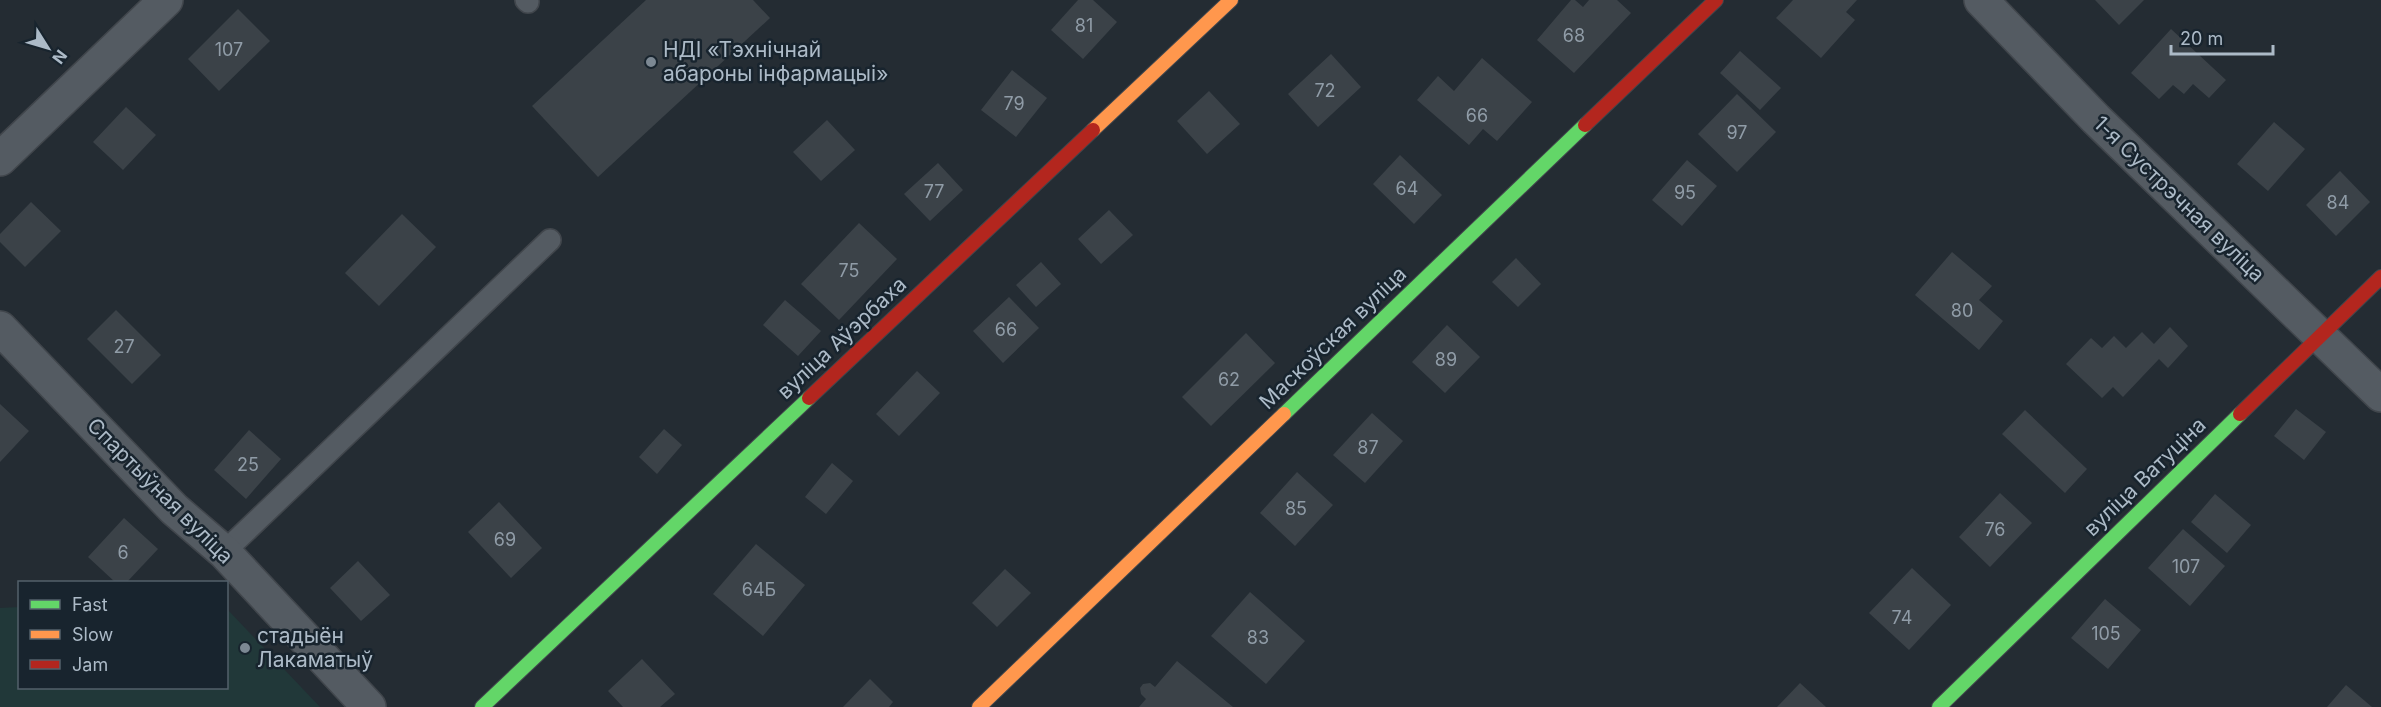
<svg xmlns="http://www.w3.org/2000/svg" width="2381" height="707" font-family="Inter,sans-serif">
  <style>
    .green { fill: #213839 }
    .building { fill: #3b4248 }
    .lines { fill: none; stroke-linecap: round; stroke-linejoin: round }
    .lane-casing { stroke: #41464c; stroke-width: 24 }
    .street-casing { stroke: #41464c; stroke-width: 36 }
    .fast-casing { stroke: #41464c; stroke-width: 16 }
    .slow-casing { stroke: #41464c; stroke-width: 16 }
    .jam-casing { stroke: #41464c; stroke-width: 16 }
    .lane { stroke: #545b62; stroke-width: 21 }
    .street { stroke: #545b62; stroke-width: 33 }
    .fast { stroke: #63d668; stroke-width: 14 }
    .slow { stroke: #ff974d; stroke-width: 14 }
    .jam { stroke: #b3261e; stroke-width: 14 }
    .poi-dot { fill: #7c8893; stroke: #18242e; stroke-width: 2 }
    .labels { text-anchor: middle; stroke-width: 5; stroke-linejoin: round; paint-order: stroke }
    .number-label { font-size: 18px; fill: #909ca7 }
    .poi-label { font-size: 21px; fill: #acbac7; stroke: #18242e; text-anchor: start }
    .street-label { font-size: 21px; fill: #acbac7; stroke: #18242e }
  </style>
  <rect width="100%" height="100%" fill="#242c33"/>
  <polygon class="green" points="19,607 20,688 226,688 227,609 320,707 0,707 0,608"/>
  <g class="building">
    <polygon points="646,0 753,0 770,18 598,177 532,106"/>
    <polygon points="1078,0 1093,0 1117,22 1083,59 1051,30"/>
    <polygon points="1571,0 1575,0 1583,7 1589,0 1617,0 1631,13 1574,73 1537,40"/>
    <polygon points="1793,0 1857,0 1846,12 1855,20 1821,58 1776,18"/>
    <polygon points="2095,0 2144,0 2119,25"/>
    <polygon points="238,9 270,41 219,91 188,59"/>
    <polygon points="2171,29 2226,80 2209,98 2193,84 2184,94 2173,85 2159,99 2131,73"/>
    <polygon points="1740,51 1781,88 1760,110 1720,73"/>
    <polygon points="1331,54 1361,87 1318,127 1288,94"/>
    <polygon points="1482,58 1532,102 1497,141 1483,129 1469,145 1417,100 1438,76 1454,91"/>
    <polygon points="1012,70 1047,98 1016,137 981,110"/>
    <polygon points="1209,91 1240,124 1207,154 1177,121"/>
    <polygon points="1737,94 1776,132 1737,172 1698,134"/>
    <polygon points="126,107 156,135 123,170 93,142"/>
    <polygon points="827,120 855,150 821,181 793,152"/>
    <polygon points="2274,122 2305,149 2268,191 2237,164"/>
    <polygon points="1400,155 1442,195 1414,224 1373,184"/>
    <polygon points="1687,160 1717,186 1682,226 1652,200"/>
    <polygon points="938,163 963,190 930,221 904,194"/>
    <polygon points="2340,171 2370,202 2336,236 2306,205"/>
    <polygon points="31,202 61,231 25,267 0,242 0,234"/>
    <polygon points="1109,210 1133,235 1101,264 1078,239"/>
    <polygon points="402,214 436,247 379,306 345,273"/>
    <polygon points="859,223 897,259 839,320 801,284"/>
    <polygon points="1952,252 1992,286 1979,300 2003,321 1979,350 1915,295"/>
    <polygon points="1516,258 1541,284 1518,307 1492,282"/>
    <polygon points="1041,262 1061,284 1036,307 1016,285"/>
    <polygon points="1009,297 1039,328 1003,363 973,331"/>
    <polygon points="785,300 821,331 798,356 763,325"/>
    <polygon points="116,310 161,355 132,384 87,339"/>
    <polygon points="1447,325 1480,357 1445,393 1412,362"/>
    <polygon points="2170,327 2188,346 2168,368 2159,359 2123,397 2113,387 2102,398 2066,364 2091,338 2102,348 2114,336 2126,348 2142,332 2154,344"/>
    <polygon points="1246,333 1275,363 1211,426 1182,397"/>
    <polygon points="917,371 940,393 899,436 876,414"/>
    <polygon points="0,404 29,431 0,462"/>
    <polygon points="2296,409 2326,432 2304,460 2274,436"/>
    <polygon points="2025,410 2087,469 2065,493 2002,434"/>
    <polygon points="1372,413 1403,441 1365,483 1333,455"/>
    <polygon points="664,429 682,445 657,474 639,457"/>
    <polygon points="249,430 281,459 246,499 214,470"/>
    <polygon points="832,463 853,481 826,514 805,497"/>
    <polygon points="1297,472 1333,505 1295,546 1260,513"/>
    <polygon points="2000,493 2032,523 1990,567 1959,537"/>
    <polygon points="2215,494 2251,525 2227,553 2191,522"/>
    <polygon points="499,502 542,548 511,578 468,532"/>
    <polygon points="124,518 158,549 127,582 115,582 88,557"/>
    <polygon points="2183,529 2225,566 2190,606 2148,568"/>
    <polygon points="756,544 805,585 763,636 713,594"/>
    <polygon points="358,561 390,595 361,621 330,588"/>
    <polygon points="1912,568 1951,605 1909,650 1869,613"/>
    <polygon points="1005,569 1031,593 997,627 972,603"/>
    <polygon points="1250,592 1305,641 1266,684 1211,636"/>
    <polygon points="2105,599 2141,630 2108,669 2071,638"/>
    <polygon points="642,659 675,694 660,707 623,707 608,691"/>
    <polygon points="1177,661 1233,707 1139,707 1146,699 1141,694 1140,688 1143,684 1150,683 1155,687"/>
    <polygon points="870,679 893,702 889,707 843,707"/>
    <polygon points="1800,683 1826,707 1777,707"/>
    <polygon points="2346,685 2372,707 2327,707"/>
  </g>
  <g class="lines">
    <g class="lane-casing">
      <g id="lane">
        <polyline points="526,0 528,2"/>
        <polyline points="224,552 550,240"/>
      </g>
    </g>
    <g class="street-casing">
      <g id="street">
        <polyline points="1981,0 2096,119 2381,395"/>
        <polyline points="0,159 166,0"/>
        <polyline points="0,328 174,509 224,552 369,707"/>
      </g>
    </g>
    <g class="fast-casing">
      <g id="fast">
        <polyline points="1284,414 1585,125"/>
        <polyline points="482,707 809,398"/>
        <polyline points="1939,707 2240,414"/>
      </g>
    </g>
    <g class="slow-casing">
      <g id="slow">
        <polyline points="1093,130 1231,0"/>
        <polyline points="979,707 1284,414"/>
      </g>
    </g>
    <g class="jam-casing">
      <g id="jam">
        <polyline points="1585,125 1716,0"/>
        <polyline points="809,398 1093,130"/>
        <polyline points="2240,414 2381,277"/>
      </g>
    </g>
    <use href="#lane" class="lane"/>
    <use href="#street" class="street"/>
    <use href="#fast" class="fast"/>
    <use href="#slow" class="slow"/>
    <use href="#jam" class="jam"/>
  </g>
  <g class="poi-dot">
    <circle cx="651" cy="62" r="6"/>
    <circle cx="245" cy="648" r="6"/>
  </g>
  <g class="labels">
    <g class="number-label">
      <text x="1084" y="32">81</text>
      <text x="1574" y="42">68</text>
      <text x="229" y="56">107</text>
      <text x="1325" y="97">72</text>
      <text x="1014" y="110">79</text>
      <text x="1477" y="122">66</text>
      <text x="1737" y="139">97</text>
      <text x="1407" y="195">64</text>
      <text x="934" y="198">77</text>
      <text x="1685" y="199">95</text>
      <text x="2338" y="209">84</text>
      <text x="849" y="277">75</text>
      <text x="1962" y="317">80</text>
      <text x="1006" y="336">66</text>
      <text x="124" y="353">27</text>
      <text x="1446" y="366">89</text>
      <text x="1229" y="386">62</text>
      <text x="1368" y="454">87</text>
      <text x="248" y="471">25</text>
      <text x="1296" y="515">85</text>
      <text x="1995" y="536">76</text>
      <text x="505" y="546">69</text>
      <text x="123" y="559">6</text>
      <text x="2186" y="573">107</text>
      <text x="759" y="596">64Б</text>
      <text x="1902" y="624">74</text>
      <text x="2106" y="640">105</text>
      <text x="1258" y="644">83</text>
    </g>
    <g class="poi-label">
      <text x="663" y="57">НДІ «Тэхнічнай<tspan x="663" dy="24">абароны інфармацыі»</tspan></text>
      <text x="257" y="643">стадыён<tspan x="257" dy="24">Лакаматыў</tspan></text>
    </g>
    <g class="street-label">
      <text transform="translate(2179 199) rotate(44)" y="7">1-я Сустрэчная вуліца</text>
      <text transform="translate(842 338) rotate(-43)" y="7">вуліца Аўэрбаха</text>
      <text transform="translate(1333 338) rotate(-44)" y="7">Маскоўская вуліца</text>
      <text transform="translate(2145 477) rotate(-44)" y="7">вуліца Ватуціна</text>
      <text transform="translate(160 491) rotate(45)" y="7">Спартыўная вуліца</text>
    </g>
  </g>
  <rect x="18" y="581" width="210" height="108" fill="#18242e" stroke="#53606b" stroke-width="1.5"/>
  <rect x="30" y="600" width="30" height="9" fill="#63d668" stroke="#53606b" stroke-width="1.5"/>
  <text x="72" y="611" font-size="18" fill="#acbac7">Fast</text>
  <rect x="30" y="630" width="30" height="9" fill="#ff974d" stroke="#53606b" stroke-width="1.5"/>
  <text x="72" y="641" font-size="18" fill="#acbac7">Slow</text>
  <rect x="30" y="660" width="30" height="9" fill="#b3261e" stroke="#53606b" stroke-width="1.5"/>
  <text x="72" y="671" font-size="18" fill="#acbac7">Jam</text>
  <g transform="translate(48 48) rotate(127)" stroke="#18242e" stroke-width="4.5" paint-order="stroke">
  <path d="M0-4.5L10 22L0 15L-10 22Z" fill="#acbac7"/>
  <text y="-9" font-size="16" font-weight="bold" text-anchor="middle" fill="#acbac7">N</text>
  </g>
  <path d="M2171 45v9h102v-9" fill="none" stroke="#acbac7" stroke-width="3"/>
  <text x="2180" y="45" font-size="18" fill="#acbac7" stroke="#18242e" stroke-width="4.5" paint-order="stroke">20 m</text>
</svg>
